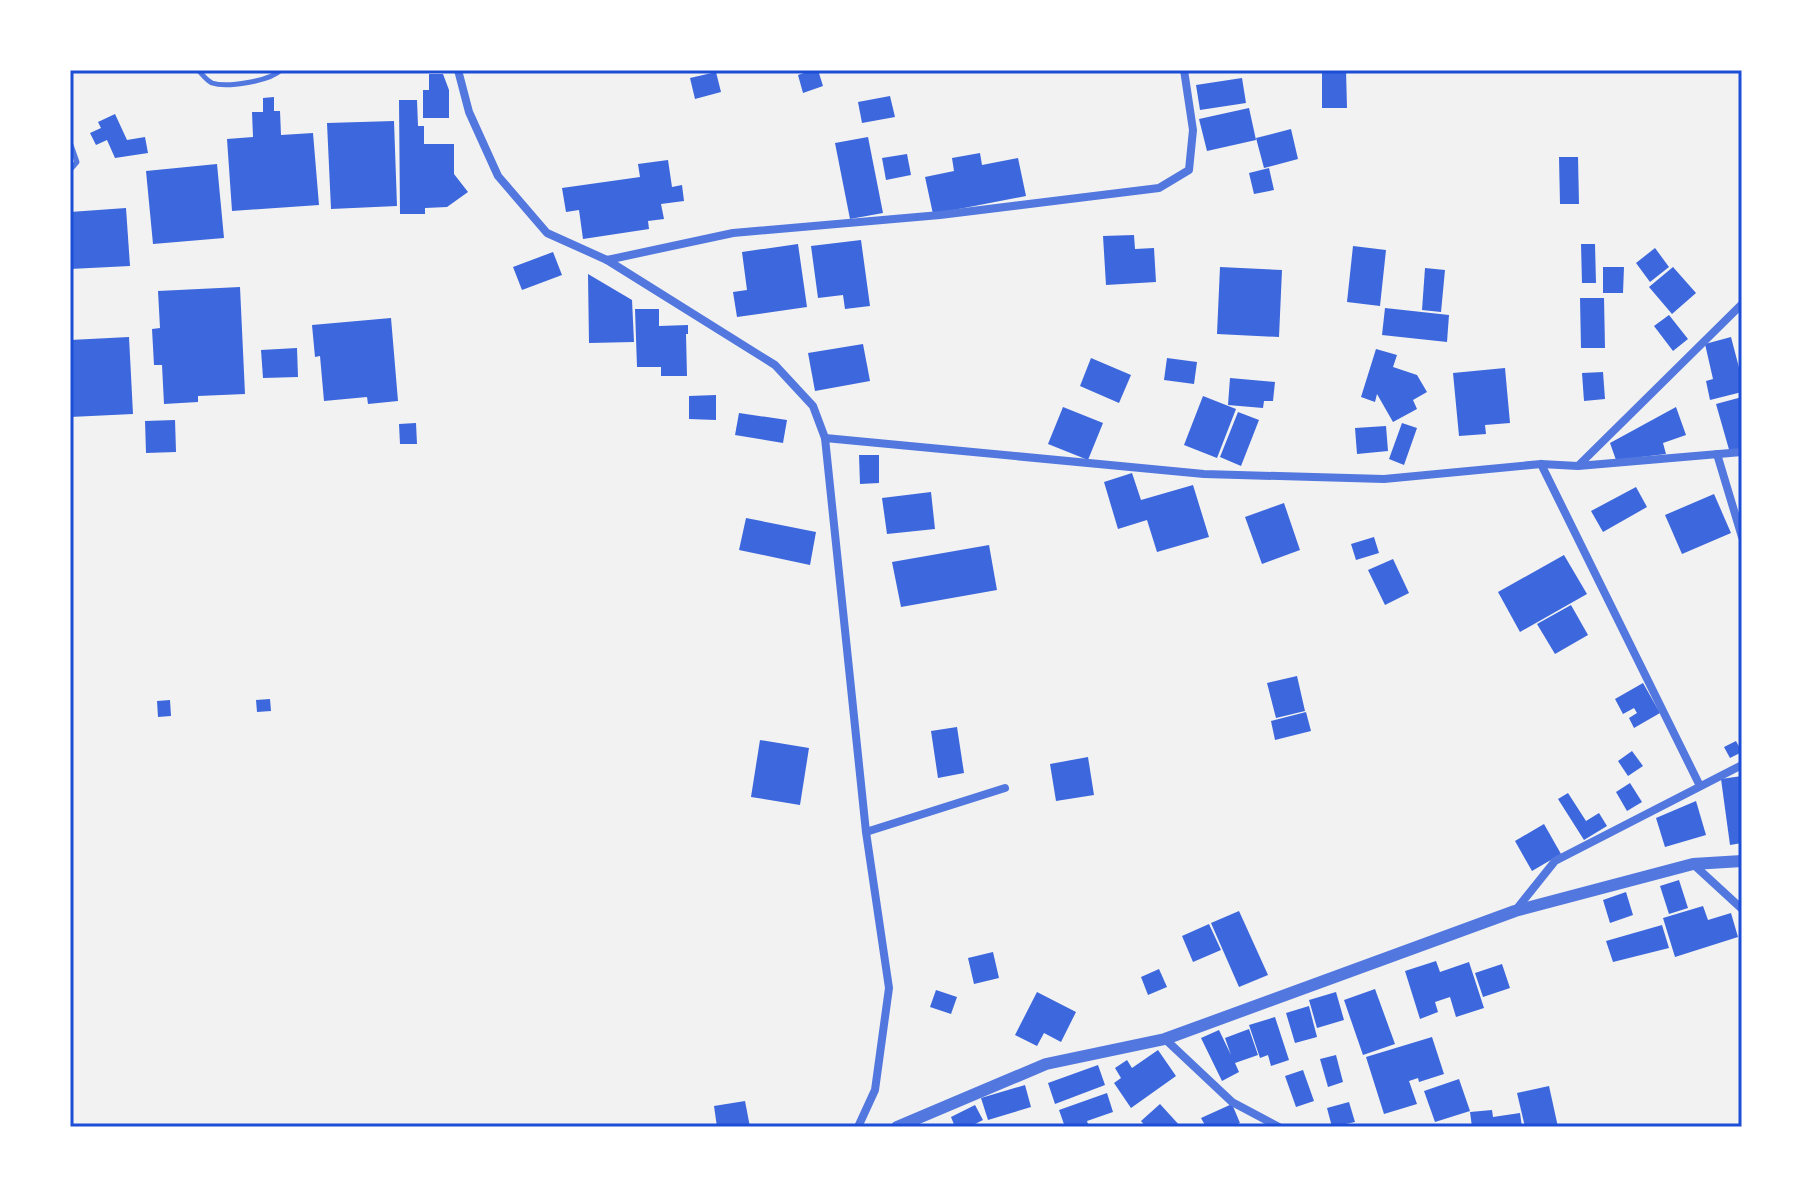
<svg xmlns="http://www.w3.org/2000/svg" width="1812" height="1197" font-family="'Varela Round',sans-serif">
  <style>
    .building { fill: #3d67dc }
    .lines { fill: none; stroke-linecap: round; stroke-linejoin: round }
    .service { stroke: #5277de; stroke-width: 5 }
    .minor { stroke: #5277de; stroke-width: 8 }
    .tertiary { stroke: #5277de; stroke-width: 12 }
    .neatline { fill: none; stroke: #1d4ed8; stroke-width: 3 }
  </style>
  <rect width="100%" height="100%" fill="#f2f2f2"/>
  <g class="building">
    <polygon points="813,70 818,70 823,86 803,93 798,75"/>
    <polygon points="1322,70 1346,70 1347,108 1322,108"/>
    <polygon points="716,72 721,92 695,99 690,78"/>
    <polygon points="429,74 443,74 449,90 449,118 423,118 423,90 429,90"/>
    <polygon points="1242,78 1246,103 1200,110 1196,85"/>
    <polygon points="890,96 895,117 862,123 858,102"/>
    <polygon points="274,97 274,111 280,111 281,135 313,133 319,205 232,211 227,139 253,137 252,112 263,112 263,98"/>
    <polygon points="399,100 417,100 418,126 424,126 424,144 454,144 454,174 468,192 447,207 425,208 425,214 400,214"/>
    <polygon points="1249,108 1256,140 1207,151 1199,119"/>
    <polygon points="115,114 127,140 145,137 148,153 115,158 107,140 96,145 90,133 101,128 98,122"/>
    <polygon points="394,121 397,206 331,209 327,123"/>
    <polygon points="1291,129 1298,159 1264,168 1256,138"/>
    <polygon points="868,137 883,213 850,219 835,143"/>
    <polygon points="980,153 982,165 1018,158 1026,196 933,214 925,177 954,171 952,158"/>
    <polygon points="907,154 911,175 886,180 882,158"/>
    <polygon points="1559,157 1578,157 1579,204 1560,204"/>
    <polygon points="668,160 672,187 682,185 684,201 661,204 664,219 648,221 649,229 583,239 579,210 566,212 562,188 640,177 638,164"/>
    <polygon points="217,164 224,238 153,244 146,171"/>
    <polygon points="1269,168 1274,190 1254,194 1249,173"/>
    <polygon points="126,208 130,266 70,269 70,212"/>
    <polygon points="1134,235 1135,249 1154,248 1156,282 1106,285 1103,236"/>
    <polygon points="861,240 870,306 845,309 843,295 818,298 811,246"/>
    <polygon points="798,244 807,307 737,317 733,292 747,290 742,252"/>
    <polygon points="1581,244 1595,244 1596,283 1582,283"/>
    <polygon points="1353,246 1386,250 1380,306 1347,302"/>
    <polygon points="1655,248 1669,267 1650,282 1636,263"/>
    <polygon points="553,252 562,275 522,290 513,267"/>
    <polygon points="1220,267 1282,270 1279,337 1217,334"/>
    <polygon points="1603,267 1624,267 1623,293 1603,293"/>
    <polygon points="1673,267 1696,293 1672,314 1649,287"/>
    <polygon points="1425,268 1445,270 1441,312 1422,310"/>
    <polygon points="588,274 632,300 634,342 589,343"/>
    <polygon points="240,287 245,394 198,396 198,402 164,404 162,365 154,365 152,329 160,328 158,291"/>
    <polygon points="1580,298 1604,298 1605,348 1581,348"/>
    <polygon points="1385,308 1449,315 1447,342 1382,335"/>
    <polygon points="635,309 659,309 659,326 688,325 688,334 686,334 687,376 661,376 661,367 637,367"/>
    <polygon points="1669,315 1688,339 1673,351 1654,326"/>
    <polygon points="391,318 398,401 368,404 367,397 324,401 320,356 315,357 312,325"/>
    <polygon points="129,337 133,414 70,417 70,340"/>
    <polygon points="1731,337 1742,379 1742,392 1710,400 1706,381 1713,379 1705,344"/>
    <polygon points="863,344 870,381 815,391 808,353"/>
    <polygon points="297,348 298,377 263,378 261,350"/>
    <polygon points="1376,349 1397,355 1393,367 1417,375 1427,392 1413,400 1417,409 1393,422 1377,394 1375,402 1361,397"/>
    <polygon points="1091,358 1131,375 1119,403 1080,386"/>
    <polygon points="1167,358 1197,362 1194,384 1164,380"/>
    <polygon points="1505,368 1510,423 1485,425 1486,434 1459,436 1453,373"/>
    <polygon points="1603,372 1605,399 1584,401 1582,373"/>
    <polygon points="1230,378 1275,382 1273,401 1264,401 1263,408 1228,405"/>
    <polygon points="716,395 716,420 689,419 689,396"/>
    <polygon points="1203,396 1236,409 1217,458 1184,445"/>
    <polygon points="1742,397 1742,449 1730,453 1716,404"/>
    <polygon points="1063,407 1103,423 1088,460 1048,444"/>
    <polygon points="1676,407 1686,435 1663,443 1666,454 1616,460 1610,443"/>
    <polygon points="1238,412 1259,420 1241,466 1220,457"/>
    <polygon points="739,413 787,420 783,443 735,435"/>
    <polygon points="175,420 176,452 146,453 145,421"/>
    <polygon points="416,423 417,444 400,444 399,424"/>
    <polygon points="1402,423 1417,428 1404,465 1389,459"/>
    <polygon points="1386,426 1388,451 1357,454 1355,428"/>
    <polygon points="859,455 879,455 879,483 860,484"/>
    <polygon points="1132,473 1141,500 1193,485 1209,537 1157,552 1147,520 1118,529 1104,482"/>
    <polygon points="1636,487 1647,507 1603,532 1591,511"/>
    <polygon points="931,492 935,529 887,534 882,498"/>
    <polygon points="1714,494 1731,533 1682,554 1665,515"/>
    <polygon points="1284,503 1300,550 1262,564 1245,517"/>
    <polygon points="746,518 816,532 810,565 739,550"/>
    <polygon points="1374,537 1379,553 1356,560 1351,544"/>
    <polygon points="989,545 997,590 901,607 892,562"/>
    <polygon points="1564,555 1587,594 1520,632 1498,592"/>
    <polygon points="1393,559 1409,593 1385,605 1368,570"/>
    <polygon points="1571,605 1588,635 1555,654 1537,624"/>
    <polygon points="1297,676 1305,711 1276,718 1267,683"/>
    <polygon points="1643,683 1660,713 1634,728 1629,718 1637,713 1634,708 1623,714 1615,699"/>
    <polygon points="270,699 271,711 257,712 256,700"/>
    <polygon points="170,700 171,716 158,717 157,701"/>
    <polygon points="1306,712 1311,731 1275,740 1271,721"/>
    <polygon points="957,727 964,773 938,778 931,731"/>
    <polygon points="760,740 809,748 800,805 751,797"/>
    <polygon points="1736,741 1742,752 1730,758 1724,747"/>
    <polygon points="1632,751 1643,766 1628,776 1618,761"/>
    <polygon points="1088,757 1094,795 1056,801 1050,764"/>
    <polygon points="1742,776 1742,843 1730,845 1721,779"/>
    <polygon points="1630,783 1642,802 1627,811 1616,792"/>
    <polygon points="1568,793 1586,821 1599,813 1607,826 1584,840 1558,799"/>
    <polygon points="1696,801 1706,835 1665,847 1656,818"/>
    <polygon points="1544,824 1561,854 1532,871 1515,841"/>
    <polygon points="1679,880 1688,908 1669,914 1660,886"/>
    <polygon points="1626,892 1633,915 1610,923 1603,900"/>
    <polygon points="1703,906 1708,920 1731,913 1738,937 1675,957 1663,918"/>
    <polygon points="1239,911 1268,975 1239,987 1211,923"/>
    <polygon points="1209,924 1221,950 1193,962 1182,936"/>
    <polygon points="1662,925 1669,948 1613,962 1606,941"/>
    <polygon points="993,952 999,978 974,984 968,958"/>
    <polygon points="1436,961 1440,972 1469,962 1484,1008 1456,1017 1450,997 1435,1002 1438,1012 1420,1019 1405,971"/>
    <polygon points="1502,964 1510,988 1483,997 1475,973"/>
    <polygon points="1159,969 1167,987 1148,995 1141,977"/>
    <polygon points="1375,989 1395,1044 1363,1055 1344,1000"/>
    <polygon points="936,990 957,997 951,1014 930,1007"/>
    <polygon points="1037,992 1076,1012 1061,1042 1044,1033 1037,1046 1015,1035"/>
    <polygon points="1336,992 1344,1020 1317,1028 1309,1000"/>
    <polygon points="1309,1006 1317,1037 1295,1043 1286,1013"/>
    <polygon points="1275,1017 1289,1060 1271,1066 1268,1055 1260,1058 1249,1025"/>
    <polygon points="1249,1029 1258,1055 1235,1063 1239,1072 1222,1081 1201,1038 1219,1030 1231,1055 1225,1038"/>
    <polygon points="1432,1037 1444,1074 1419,1082 1418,1078 1409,1081 1417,1104 1384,1114 1366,1057"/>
    <polygon points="1158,1050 1176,1076 1131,1108 1114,1083 1121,1078 1115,1068 1127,1060 1132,1068"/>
    <polygon points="1336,1055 1343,1082 1328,1087 1320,1059"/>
    <polygon points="1098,1065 1105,1085 1055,1104 1048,1083"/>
    <polygon points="1303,1070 1314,1101 1296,1107 1285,1076"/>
    <polygon points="1459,1079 1470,1111 1435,1122 1424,1091"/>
    <polygon points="1025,1085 1031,1107 988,1120 981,1098"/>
    <polygon points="1549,1086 1558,1127 1525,1127 1517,1093"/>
    <polygon points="1107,1093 1113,1112 1087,1121 1089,1127 1065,1127 1059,1110"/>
    <polygon points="745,1101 750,1127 717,1127 714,1106"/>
    <polygon points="1349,1102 1355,1122 1332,1127 1327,1108"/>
    <polygon points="1160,1104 1181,1127 1146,1127 1141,1121"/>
    <polygon points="1232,1104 1240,1123 1231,1127 1206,1127 1201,1118"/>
    <polygon points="975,1105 983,1120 969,1127 955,1127 951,1117"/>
    <polygon points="1492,1110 1493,1117 1520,1113 1522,1127 1472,1127 1470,1112"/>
  </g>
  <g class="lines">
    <g class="service">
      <path d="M198 70C203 75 206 80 212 83 227 88 270 81 281 70"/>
      <polyline points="70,142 77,162 70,170"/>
    </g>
    <g class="minor">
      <polyline points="458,70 469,112 498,176 547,233 607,260 775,365 813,406 825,438 866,832 889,988 875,1090 858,1127"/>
      <polyline points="607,260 733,233 940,215 1159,188 1189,170 1193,130 1184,70"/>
      <polyline points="825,438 1204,474 1384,479 1541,464 1578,466 1742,452"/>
      <polyline points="1717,454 1742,537"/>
      <polyline points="1541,464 1700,786"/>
      <polyline points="1579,465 1742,304"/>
      <polyline points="866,832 1005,788"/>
      <polyline points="1693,864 1742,909"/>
      <polyline points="1515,911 1555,861 1742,765"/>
      <polyline points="1165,1039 1232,1102 1279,1127"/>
    </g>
    <polyline class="tertiary" points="897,1127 1046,1064 1165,1039 1515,911 1693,864 1742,861"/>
  </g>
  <rect width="1812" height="1197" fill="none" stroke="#ffffff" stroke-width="144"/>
  <rect x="72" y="72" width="1668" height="1053" class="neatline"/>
</svg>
